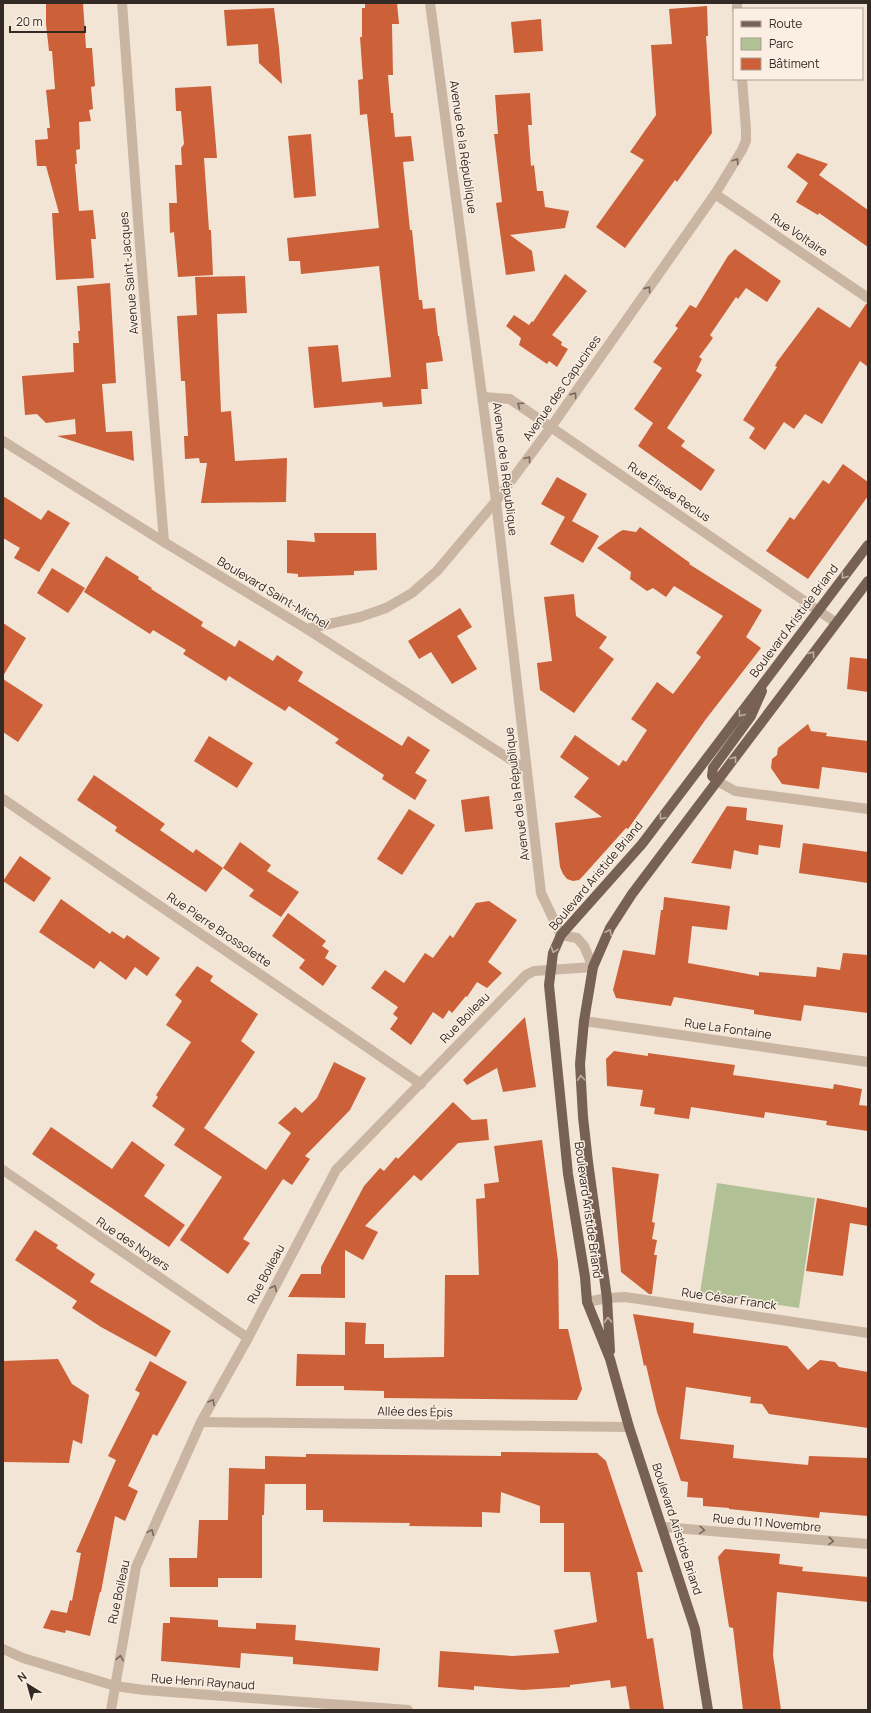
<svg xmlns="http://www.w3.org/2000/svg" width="871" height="1713" font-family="Manrope,sans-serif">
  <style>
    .green { fill: #b1c195 }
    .building { fill: #cc6039 }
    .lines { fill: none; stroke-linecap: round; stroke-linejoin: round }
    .minor { stroke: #cab5a2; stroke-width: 10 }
    .major { stroke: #776155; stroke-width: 10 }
    .oneway { stroke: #78695d }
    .oneway2 { stroke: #bfafa3 }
    .labels { text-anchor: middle; stroke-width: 3; stroke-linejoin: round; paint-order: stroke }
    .street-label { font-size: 12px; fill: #342a25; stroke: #faefe2 }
  </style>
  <rect width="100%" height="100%" fill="#f2e5d6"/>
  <polygon class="green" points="717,1183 815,1198 799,1308 700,1293"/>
  <g class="building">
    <polygon points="46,3 83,3 86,48 92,48 95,86 91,87 93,109 89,110 91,121 79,122 80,149 76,150 77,164 75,164 79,211 93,210 96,239 91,239 94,278 56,280 52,213 59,213 46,166 37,166 35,140 48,139 47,128 50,128 46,90 55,89 52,51 49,51 46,24"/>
    <polygon points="365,3 397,3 399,24 392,24 393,75 388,75 391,113 393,113 395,137 411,136 414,161 403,162 410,230 412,230 419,300 422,300 423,309 435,308 438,336 439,336 443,361 426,363 428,389 421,389 422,404 383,407 382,402 314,408 308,347 338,345 342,382 391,377 379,266 301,274 300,261 289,261 287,238 379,228 367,114 360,115 358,80 363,79 360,37 362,37 362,8 365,8"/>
    <polygon points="707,6 708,36 706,36 712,133 677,182 675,180 625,248 596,227 644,160 630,152 656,115 651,45 672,44 669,9"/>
    <polygon points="274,8 279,48 282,84 259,63 258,44 227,46 224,10"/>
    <polygon points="541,19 543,51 514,53 511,22"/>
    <polygon points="211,86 217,158 204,158 209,230 211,230 213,275 178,277 174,232 170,233 169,203 177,203 175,165 182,165 181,148 184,144 181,111 176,111 175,88"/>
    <polygon points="530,93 532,125 528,125 531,166 534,165 537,191 543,191 545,207 569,211 565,228 510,235 532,251 535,271 506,275 496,203 502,202 494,134 498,134 495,95"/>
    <polygon points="311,134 316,196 294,198 288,136"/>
    <polygon points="797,153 828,164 819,175 868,210 868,247 819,213 818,215 796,202 808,183 787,167"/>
    <polygon points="735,249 781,281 767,302 746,288 738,299 736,297 710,335 713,338 699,357 702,359 696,371 702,375 667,428 685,441 681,446 715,470 701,491 638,446 653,423 634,409 662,368 653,362 678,328 675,326 690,305 696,308 728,256"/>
    <polygon points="565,274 587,291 552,335 562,342 561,345 568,349 557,367 549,361 547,364 519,345 521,338 506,326 514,315 529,325 532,321 533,322"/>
    <polygon points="245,276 247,313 217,314 221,412 231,411 235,461 287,458 286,502 201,503 207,463 200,463 199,458 185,459 184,436 188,436 185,381 181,381 177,316 197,315 195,277"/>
    <polygon points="110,283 116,383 102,384 106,432 132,431 134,461 57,436 76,434 75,419 46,423 37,414 25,415 22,376 74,372 73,343 79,343 78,331 80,331 77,286"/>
    <polygon points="866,304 868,304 868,367 860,361 822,424 805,414 794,429 784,422 765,450 749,438 755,428 743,420 777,367 775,366 777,362 818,307 850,328"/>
    <polygon points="843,464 868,482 868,496 808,579 766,551 790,517 794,520 823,480 829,484"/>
    <polygon points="557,477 587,494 572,521 599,536 583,563 550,544 565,517 541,504"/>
    <polygon points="3,496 41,520 48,510 70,523 39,572 14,558 20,548 3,538"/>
    <polygon points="640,527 690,563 689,564 762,610 746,637 761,648 706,719 628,829 626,828 583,876 579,880 573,881 567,879 563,874 560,867 555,823 602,817 574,797 589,778 560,757 575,735 619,766 623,760 626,762 647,730 631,719 657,682 673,694 701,657 696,653 723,616 674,586 666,597 653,588 647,591 630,579 631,572 597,548 619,532 623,530 636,532"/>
    <polygon points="314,533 376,533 377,570 354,571 354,575 298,577 298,574 287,573 287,540 315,542"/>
    <polygon points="106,556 139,577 138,579 152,588 151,589 203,622 201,626 235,647 239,640 273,661 277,655 303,672 298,681 402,746 408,736 430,750 415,773 427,780 415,800 382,779 384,775 335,743 339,739 289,706 285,711 229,676 226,681 183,654 186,650 153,630 150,634 84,592"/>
    <polygon points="52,568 85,588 68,613 37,593"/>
    <polygon points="574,594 576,616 607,637 599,648 614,659 574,713 540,690 537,663 552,661 544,597"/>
    <polygon points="460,608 472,627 457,636 477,669 452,684 431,652 419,659 408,641"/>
    <polygon points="3,623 26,638 3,676"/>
    <polygon points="850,657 868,659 868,692 847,689"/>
    <polygon points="3,679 43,705 18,742 3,732"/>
    <polygon points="808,724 811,731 827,733 826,736 868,741 868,773 822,767 819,789 782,784 771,768 772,759 777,755 778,748"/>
    <polygon points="209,736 253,763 237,788 194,761"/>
    <polygon points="94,775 165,824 160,830 193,853 196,849 223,868 206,892 115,831 117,827 77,800"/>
    <polygon points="489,796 493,829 465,832 461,800"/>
    <polygon points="727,806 747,808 746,820 783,825 780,848 759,845 758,855 741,852 734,850 731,869 691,863"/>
    <polygon points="409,809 435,825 402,875 377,859"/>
    <polygon points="240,842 271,865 267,871 299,892 281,917 249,896 254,890 223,868"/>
    <polygon points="803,843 868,852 868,883 799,873"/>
    <polygon points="20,856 51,878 34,902 3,881"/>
    <polygon points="664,897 730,906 727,930 692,926 688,963 759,976 759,972 816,977 817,967 840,970 843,953 868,955 868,1013 804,1005 801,1021 754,1014 754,1010 674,997 671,1006 616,998 613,990 623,950 655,955 661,910 663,910"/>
    <polygon points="61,899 110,934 112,931 124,939 127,935 160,958 147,976 135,967 126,980 100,961 94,969 39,932"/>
    <polygon points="489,901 517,920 488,962 502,973 487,988 477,982 467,997 466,996 452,1013 449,1010 443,1019 433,1012 411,1045 390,1029 398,1018 393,1014 398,1007 371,988 385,970 404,983 425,953 433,958 450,935 453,938 476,903"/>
    <polygon points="288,913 326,941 322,946 329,951 325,958 337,966 323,986 299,968 305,960 272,936"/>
    <polygon points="197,966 213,976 210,981 258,1014 241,1041 255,1052 204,1128 266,1170 291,1133 278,1123 295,1107 302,1113 317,1098 334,1062 366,1078 350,1110 305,1156 310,1159 292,1185 283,1179 243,1239 250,1243 228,1274 180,1240 222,1177 174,1145 185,1129 152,1106 158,1097 156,1095 191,1042 166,1025 182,1001 175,995"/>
    <polygon points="525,1017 536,1087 503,1092 497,1068 467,1085 463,1080"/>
    <polygon points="614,1051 648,1056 648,1053 735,1065 733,1075 833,1089 834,1084 862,1089 859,1105 868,1106 868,1131 826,1125 827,1121 765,1112 764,1118 691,1107 689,1119 654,1114 655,1108 640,1106 643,1090 607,1086 606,1059"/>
    <polygon points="453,1102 472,1120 487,1119 489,1140 458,1143 421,1181 414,1175 365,1226 378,1232 363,1260 345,1250 345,1298 288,1297 301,1274 321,1274 321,1267 364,1186 380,1168 384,1171 396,1157 398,1159"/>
    <polygon points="51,1127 112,1169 132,1141 165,1165 144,1196 185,1225 169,1247 32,1154"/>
    <polygon points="542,1140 558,1261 559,1329 568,1329 582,1389 577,1400 384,1398 384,1391 344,1390 344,1386 296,1386 297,1354 345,1355 345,1322 366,1323 365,1344 384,1344 384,1358 444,1357 445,1275 479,1275 476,1199 485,1198 484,1184 499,1182 494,1146"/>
    <polygon points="612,1167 659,1174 652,1222 655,1223 652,1239 657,1240 654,1255 657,1255 652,1294 649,1294 621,1272"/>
    <polygon points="817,1198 868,1208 868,1226 850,1223 843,1276 806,1271"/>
    <polygon points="35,1230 58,1245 56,1248 95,1274 90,1282 171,1331 156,1357 101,1327 72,1308 77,1301 15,1260"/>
    <polygon points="633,1314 694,1323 693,1333 787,1346 808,1370 820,1360 835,1362 839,1367 868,1372 868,1428 769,1414 762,1404 750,1403 751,1397 686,1387 680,1439 734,1445 733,1458 808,1465 809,1456 868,1458 868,1516 820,1512 819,1518 729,1509 729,1508 703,1506 703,1498 687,1497 688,1482 681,1481 657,1412 646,1365 644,1366"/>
    <polygon points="58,1359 72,1384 89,1395 82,1444 73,1440 69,1463 3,1462 3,1361"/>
    <polygon points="150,1361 187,1382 157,1436 153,1434 128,1486 138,1491 125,1521 115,1516 101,1592 100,1592 90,1636 66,1630 65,1633 43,1628 51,1610 67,1613 70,1600 72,1601 81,1553 76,1552 116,1460 108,1456 140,1393 135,1390"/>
    <polygon points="501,1452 597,1453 606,1461 643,1572 637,1572 647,1639 653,1638 664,1710 630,1710 626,1686 611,1688 610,1680 570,1685 570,1687 523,1690 474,1686 474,1690 438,1687 440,1651 512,1656 559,1653 554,1630 597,1622 590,1572 564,1572 564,1523 540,1523 540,1506 501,1492 500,1513 482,1512 482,1527 409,1526 410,1523 323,1522 323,1510 306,1510 306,1484 265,1484 265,1479 264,1515 262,1515 262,1578 218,1578 218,1587 170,1587 169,1558 197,1558 199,1520 228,1520 229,1468 265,1469 265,1456 306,1457 306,1454 501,1456"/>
    <polygon points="725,1549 780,1554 779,1564 803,1567 802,1571 868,1577 868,1602 777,1592 773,1655 781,1710 743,1710 733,1628 729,1627 718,1557"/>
    <polygon points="170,1617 218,1620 218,1627 256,1629 256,1623 296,1625 295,1640 380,1648 378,1671 293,1664 293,1657 241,1653 240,1668 161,1661 163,1623 170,1623"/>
  </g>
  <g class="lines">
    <g class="minor">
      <polyline points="122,3 139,233 164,542"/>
      <polyline points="737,3 737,9"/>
      <polyline points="715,194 868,298"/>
      <polyline points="483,397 510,399 835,622"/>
      <polyline points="3,441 164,542 307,629 527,770"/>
      <polyline points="307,629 360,617 386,608 412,593 437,571 496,501 551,427 715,194 742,150 746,141 746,129 742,79"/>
      <polyline points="717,781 735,791 868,809"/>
      <polyline points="3,799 421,1084"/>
      <polyline points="584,1021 868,1062"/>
      <polyline points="3,1170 248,1338"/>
      <polyline points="587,1302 607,1298 625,1297 868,1333"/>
      <polyline points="201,1422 629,1427"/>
      <polyline points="663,1527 868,1544"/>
      <polyline points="3,1649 23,1658 115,1686 144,1690 408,1710"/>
      <polyline points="111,1710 136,1567 201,1422 248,1338 336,1170 526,975 534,971 593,967 584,946 577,938 561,935 541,893 496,501 430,3"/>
    </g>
    <g class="major">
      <polyline points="717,781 712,776 713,768 751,716 762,691"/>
      <polyline points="610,1351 607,1298 588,1162 583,1117 580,1064 584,1021 593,967 610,928 632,894 868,581"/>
      <polyline points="708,1710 695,1629 629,1427 610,1359 587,1302 585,1277 568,1174 549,985 553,953 561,935 642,844 868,545"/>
    </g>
  </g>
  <defs><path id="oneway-chevron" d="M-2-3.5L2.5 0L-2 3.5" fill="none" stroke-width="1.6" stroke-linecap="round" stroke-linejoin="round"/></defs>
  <g class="oneway">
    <use href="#oneway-chevron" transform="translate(736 161) rotate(-57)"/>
    <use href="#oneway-chevron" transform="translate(648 289) rotate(-55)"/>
    <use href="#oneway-chevron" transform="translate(574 395) rotate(-55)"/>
    <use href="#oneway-chevron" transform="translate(520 405) rotate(-145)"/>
    <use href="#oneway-chevron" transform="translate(528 459) rotate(-53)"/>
    <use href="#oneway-chevron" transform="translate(274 1288) rotate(-62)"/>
    <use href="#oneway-chevron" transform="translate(212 1402) rotate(-61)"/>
    <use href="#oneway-chevron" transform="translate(702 1530) rotate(5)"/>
    <use href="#oneway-chevron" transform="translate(151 1532) rotate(-66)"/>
    <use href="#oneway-chevron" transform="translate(831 1541) rotate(5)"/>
    <use href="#oneway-chevron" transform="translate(120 1658) rotate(-80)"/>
  </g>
  <g class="oneway2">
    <use href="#oneway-chevron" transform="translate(844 576) rotate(127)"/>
    <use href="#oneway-chevron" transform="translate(812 654) rotate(-53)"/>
    <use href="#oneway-chevron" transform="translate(741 714) rotate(127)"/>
    <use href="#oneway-chevron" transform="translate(734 759) rotate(-53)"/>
    <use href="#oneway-chevron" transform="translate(662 817) rotate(127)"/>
    <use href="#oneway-chevron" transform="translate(609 932) rotate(-63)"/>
    <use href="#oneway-chevron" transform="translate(554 950) rotate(110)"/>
    <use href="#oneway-chevron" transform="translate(581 1078) rotate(-93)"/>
    <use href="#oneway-chevron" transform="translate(608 1320) rotate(-93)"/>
  </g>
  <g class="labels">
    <g class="street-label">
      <text transform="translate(463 147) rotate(82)" y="4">Avenue de la République</text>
      <text transform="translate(799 235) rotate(34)" y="4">Rue Voltaire</text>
      <text transform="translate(129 273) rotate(-95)" y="4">Avenue Saint-Jacques</text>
      <text transform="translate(562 388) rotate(-55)" y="4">Avenue des Capucines</text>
      <text transform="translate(505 469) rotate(83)" y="4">Avenue de la République</text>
      <text transform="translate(669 492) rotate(34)" y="4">Rue Élisée Reclus</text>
      <text transform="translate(273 593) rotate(31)" y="4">Boulevard Saint-Michel</text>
      <text transform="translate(794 621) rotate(-53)" y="4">Boulevard Aristide Briand</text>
      <text transform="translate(517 794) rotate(-97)" y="4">Avenue de la République</text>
      <text transform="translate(596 876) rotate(-50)" y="4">Boulevard Aristide Briand</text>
      <text transform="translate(219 930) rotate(34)" y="4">Rue Pierre Brossolette</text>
      <text transform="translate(465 1018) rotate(-46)" y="4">Rue Boileau</text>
      <text transform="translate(728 1029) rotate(8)" y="4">Rue La Fontaine</text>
      <text transform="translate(588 1210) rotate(82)" y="4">Boulevard Aristide Briand</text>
      <text transform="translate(133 1244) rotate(34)" y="4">Rue des Noyers</text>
      <text transform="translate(266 1274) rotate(-62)" y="4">Rue Boileau</text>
      <text transform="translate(729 1299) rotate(8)" y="4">Rue César Franck</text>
      <text transform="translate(415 1412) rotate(1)" y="4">Allée des Épis</text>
      <text transform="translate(767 1523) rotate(5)" y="4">Rue du 11 Novembre</text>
      <text transform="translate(677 1529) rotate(72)" y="4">Boulevard Aristide Briand</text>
      <text transform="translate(119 1592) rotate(-78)" y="4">Rue Boileau</text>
      <text transform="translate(203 1682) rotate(4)" y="4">Rue Henri Raynaud</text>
    </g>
  </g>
  <rect width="871" height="1713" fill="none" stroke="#342a25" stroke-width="8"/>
  <rect x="733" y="8" width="130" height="72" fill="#faefe2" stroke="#aba096"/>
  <rect x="741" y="21" width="20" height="6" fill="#776155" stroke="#aba096"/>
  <text x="769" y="28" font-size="12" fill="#342a25">Route</text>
  <rect x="741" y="38" width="20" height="12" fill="#b1c195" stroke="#aba096"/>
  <text x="769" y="48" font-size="12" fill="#342a25">Parc</text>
  <rect x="741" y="58" width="20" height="12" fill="#cc6039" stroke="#aba096"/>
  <text x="769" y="68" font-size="12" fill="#342a25">Bâtiment</text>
  <g transform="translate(28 1685) rotate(323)" stroke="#faefe2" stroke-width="3" paint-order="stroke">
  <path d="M0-3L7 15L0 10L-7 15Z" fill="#342a25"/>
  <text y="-6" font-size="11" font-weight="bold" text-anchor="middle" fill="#342a25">N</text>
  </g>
  <path d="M10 26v6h75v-6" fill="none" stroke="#342a25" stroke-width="2"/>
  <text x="16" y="26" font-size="12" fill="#342a25" stroke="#faefe2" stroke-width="3" paint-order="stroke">20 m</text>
</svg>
